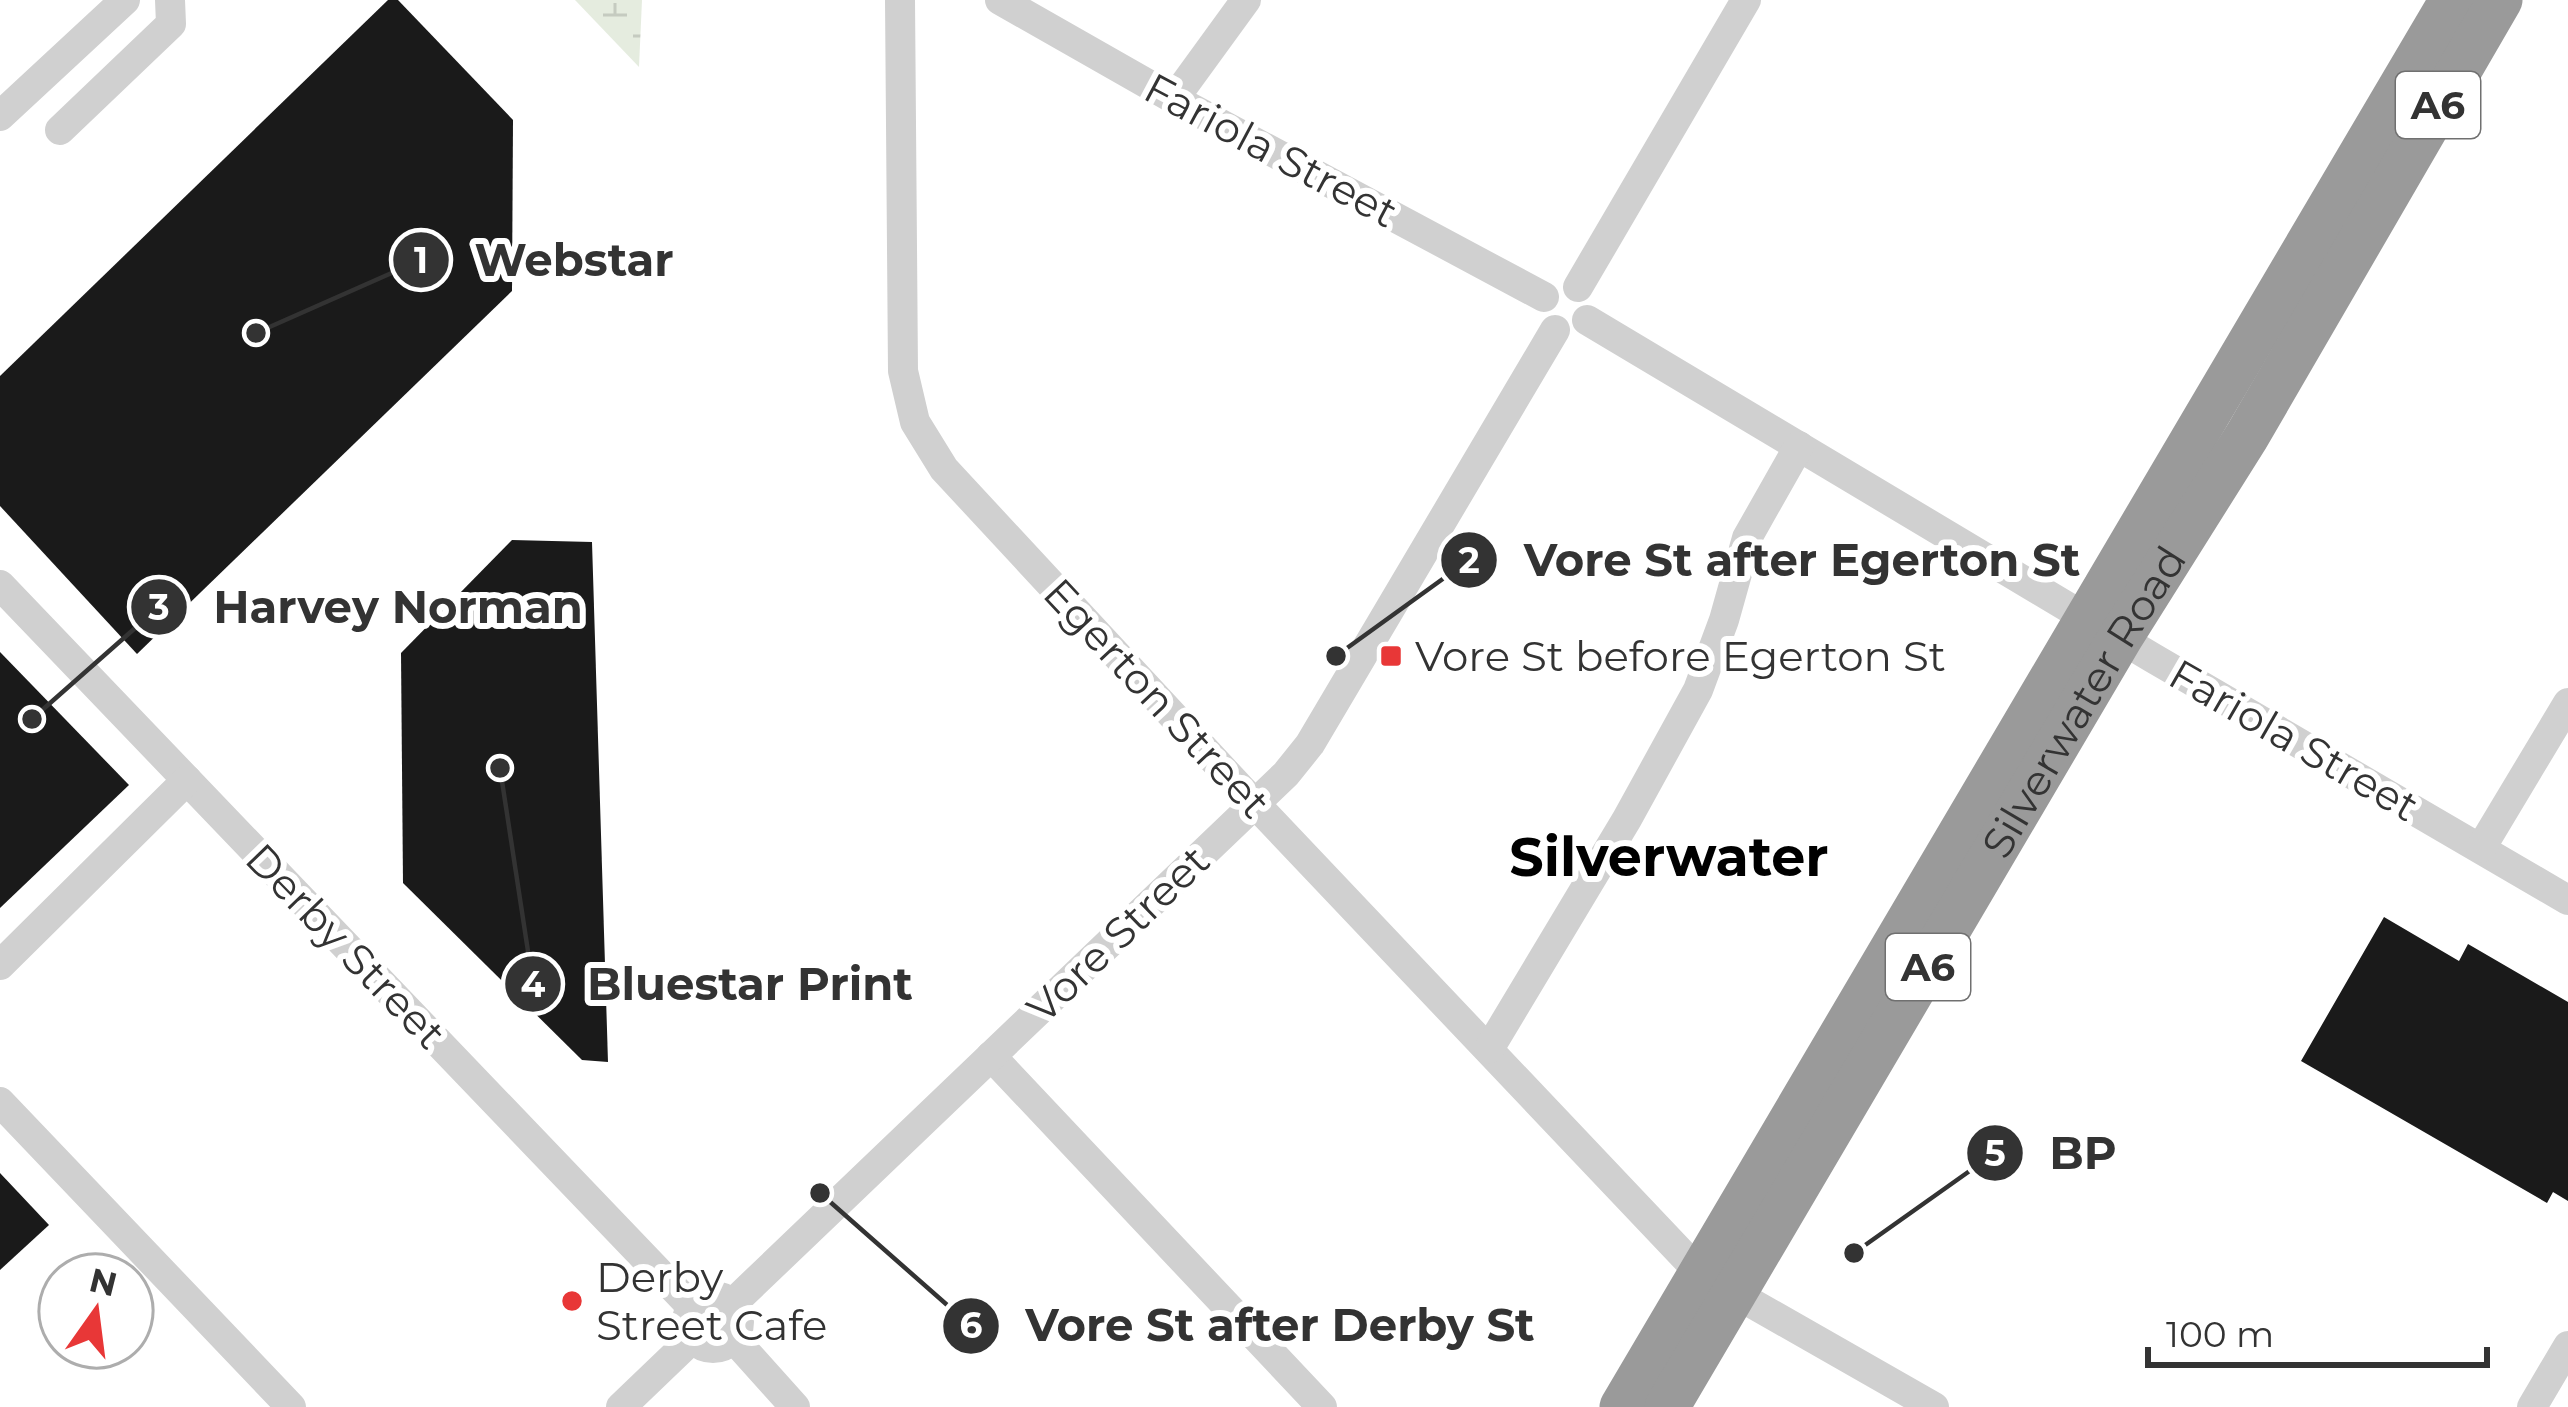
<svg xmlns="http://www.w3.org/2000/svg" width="2568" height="1407" font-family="Montserrat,sans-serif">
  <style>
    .wetland { fill: url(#wetland-marsh) }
    .building { fill: #1a1a1a }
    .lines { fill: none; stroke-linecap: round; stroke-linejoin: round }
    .minor { stroke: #d0d0d0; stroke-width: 30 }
    .highway { stroke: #9a9a9a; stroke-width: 45 }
    .poi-dot { fill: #e83737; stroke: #fff; stroke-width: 4.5 }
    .labels { text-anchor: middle; stroke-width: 12; stroke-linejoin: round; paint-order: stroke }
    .shield { fill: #fff; stroke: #707070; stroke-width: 3 }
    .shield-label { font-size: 39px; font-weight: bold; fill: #333 }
    .street-label { font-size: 42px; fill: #333; stroke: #fff }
    .poi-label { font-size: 42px; fill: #333; stroke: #fff; text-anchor: start }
    .district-label { font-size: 54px; font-weight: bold; fill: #000; stroke: #fff }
    .leader { fill: none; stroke: #333; stroke-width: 4.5 }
    .callout-dot { fill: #333; stroke: #fff; stroke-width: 4.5 }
    .mark-label { font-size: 36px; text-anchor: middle; font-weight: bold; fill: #fff }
    .callout-label { font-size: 45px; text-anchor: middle; font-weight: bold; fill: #333; stroke: #fff; stroke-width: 12; stroke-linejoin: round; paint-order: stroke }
  </style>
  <defs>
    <pattern id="wetland-marsh" width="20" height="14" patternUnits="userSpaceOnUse" patternTransform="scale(3)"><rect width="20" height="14" fill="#e5ecdf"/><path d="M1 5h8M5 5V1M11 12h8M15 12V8" fill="none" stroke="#c5cbc0"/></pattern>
  </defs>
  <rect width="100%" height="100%" fill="#fff"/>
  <polygon class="wetland" points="575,0 642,0 639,67"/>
  <g class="building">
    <polygon points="388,0 398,0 513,120 512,291 137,654 0,506 0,376"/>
    <polygon points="512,540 592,542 608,1062 582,1060 403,883 401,653"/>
    <polygon points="0,652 129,785 0,908"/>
    <polygon points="2384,917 2459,961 2468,944 2568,1002 2568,1201 2553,1192 2547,1203 2301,1061"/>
    <polygon points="0,1173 49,1225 0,1270"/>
  </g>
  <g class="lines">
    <g class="minor">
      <polyline points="900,0 903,371 915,422 944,469 1240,788 1701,1274"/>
      <polyline points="1000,0 1174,99 1544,297"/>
      <polyline points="1174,99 1246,0"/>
      <polyline points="0,116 125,0"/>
      <polyline points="60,130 171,24 170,0"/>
      <polyline points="1578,287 1746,0"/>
      <polyline points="1587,320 2153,658 2568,900"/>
      <polyline points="0,585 692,1307"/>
      <polyline points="2481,848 2568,703"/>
      <polyline points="0,965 187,780"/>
      <polyline points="1489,1049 1627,819 1698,690 1724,620 1747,538 1799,446"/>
      <polyline points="991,1056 1322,1407"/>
      <polyline points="0,1102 291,1407"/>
      <polyline points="1734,1293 1934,1407"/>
      <circle cx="713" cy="1322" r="26"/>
      <polyline points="732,1304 1286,774 1310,744 1555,330"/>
      <polyline points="733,1338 795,1407"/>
      <polyline points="621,1407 693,1338"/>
      <polyline points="2532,1407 2568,1346"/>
    </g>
    <g class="highway">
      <polyline points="1622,1407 2452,0"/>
      <path id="s1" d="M1667 1407 2120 638 2247 436 2500 0"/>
    </g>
  </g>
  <g class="poi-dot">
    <rect x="1379" y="644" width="24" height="24" rx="6"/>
    <circle cx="572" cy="1301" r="12"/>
  </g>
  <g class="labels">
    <g class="shield">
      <rect x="2396" y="72" width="84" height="66" rx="9"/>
      <rect x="1886" y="934" width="84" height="66" rx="9"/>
    </g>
    <g class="shield-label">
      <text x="2438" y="119">A6</text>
      <text x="1928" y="981">A6</text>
    </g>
    <g class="street-label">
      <text transform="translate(1271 150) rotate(28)" y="15">Fariola Street</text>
      <text transform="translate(1157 698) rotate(47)" y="15">Egerton Street</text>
      <text dy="15" stroke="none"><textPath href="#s1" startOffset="819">Silverwater Road</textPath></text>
      <text transform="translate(2294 740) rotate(30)" y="15">Fariola Street</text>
      <text transform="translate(1118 934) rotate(-44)" y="15">Vore Street</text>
      <text transform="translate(346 946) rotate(46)" y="15">Derby Street</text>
    </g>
    <g class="poi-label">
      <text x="1415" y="671">Vore St before Egerton St</text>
      <text x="596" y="1292">Derby<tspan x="596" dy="48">Street Cafe</tspan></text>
    </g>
    <g class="district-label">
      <text x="1669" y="876">Silverwater</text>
    </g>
  </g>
  <path class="leader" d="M256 333L421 260M1336 656L1469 560M32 719L159 607M500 768L533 984M1854 1253L1995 1153M820 1193L971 1326"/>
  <g class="callout-dot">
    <circle cx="256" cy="333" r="12"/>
    <circle cx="1336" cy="656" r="12"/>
    <circle cx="32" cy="719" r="12"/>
    <circle cx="500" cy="768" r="12"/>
    <circle cx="1854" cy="1253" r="12"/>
    <circle cx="820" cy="1193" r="12"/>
    <circle cx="421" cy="260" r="30"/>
    <circle cx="1469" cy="560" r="30"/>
    <circle cx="159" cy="607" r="30"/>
    <circle cx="533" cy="984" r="30"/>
    <circle cx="1995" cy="1153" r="30"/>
    <circle cx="971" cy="1326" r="30"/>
  </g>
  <g class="mark-label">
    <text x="421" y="273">1</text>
    <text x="1469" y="573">2</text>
    <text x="159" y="620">3</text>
    <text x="533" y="997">4</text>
    <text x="1995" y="1166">5</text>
    <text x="971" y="1338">6</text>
  </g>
  <g class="callout-label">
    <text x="574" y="276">Webstar</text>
    <text x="1802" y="576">Vore St after Egerton St</text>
    <text x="398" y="623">Harvey Norman</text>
    <text x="750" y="1000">Bluestar Print</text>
    <text x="2083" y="1169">BP</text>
    <text x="1280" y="1341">Vore St after Derby St</text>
  </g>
  <g transform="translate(96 1311) rotate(14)"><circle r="57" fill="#ffffff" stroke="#adadad" stroke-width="3"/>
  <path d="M0-9L21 45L0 30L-21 45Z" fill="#e83737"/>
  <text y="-18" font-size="33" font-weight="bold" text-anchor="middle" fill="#333333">N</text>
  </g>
  <path d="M2148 1347v18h339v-18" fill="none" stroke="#333333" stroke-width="6"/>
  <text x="2166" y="1347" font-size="36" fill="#333333" stroke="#ffffff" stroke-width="9" paint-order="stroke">100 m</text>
</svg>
